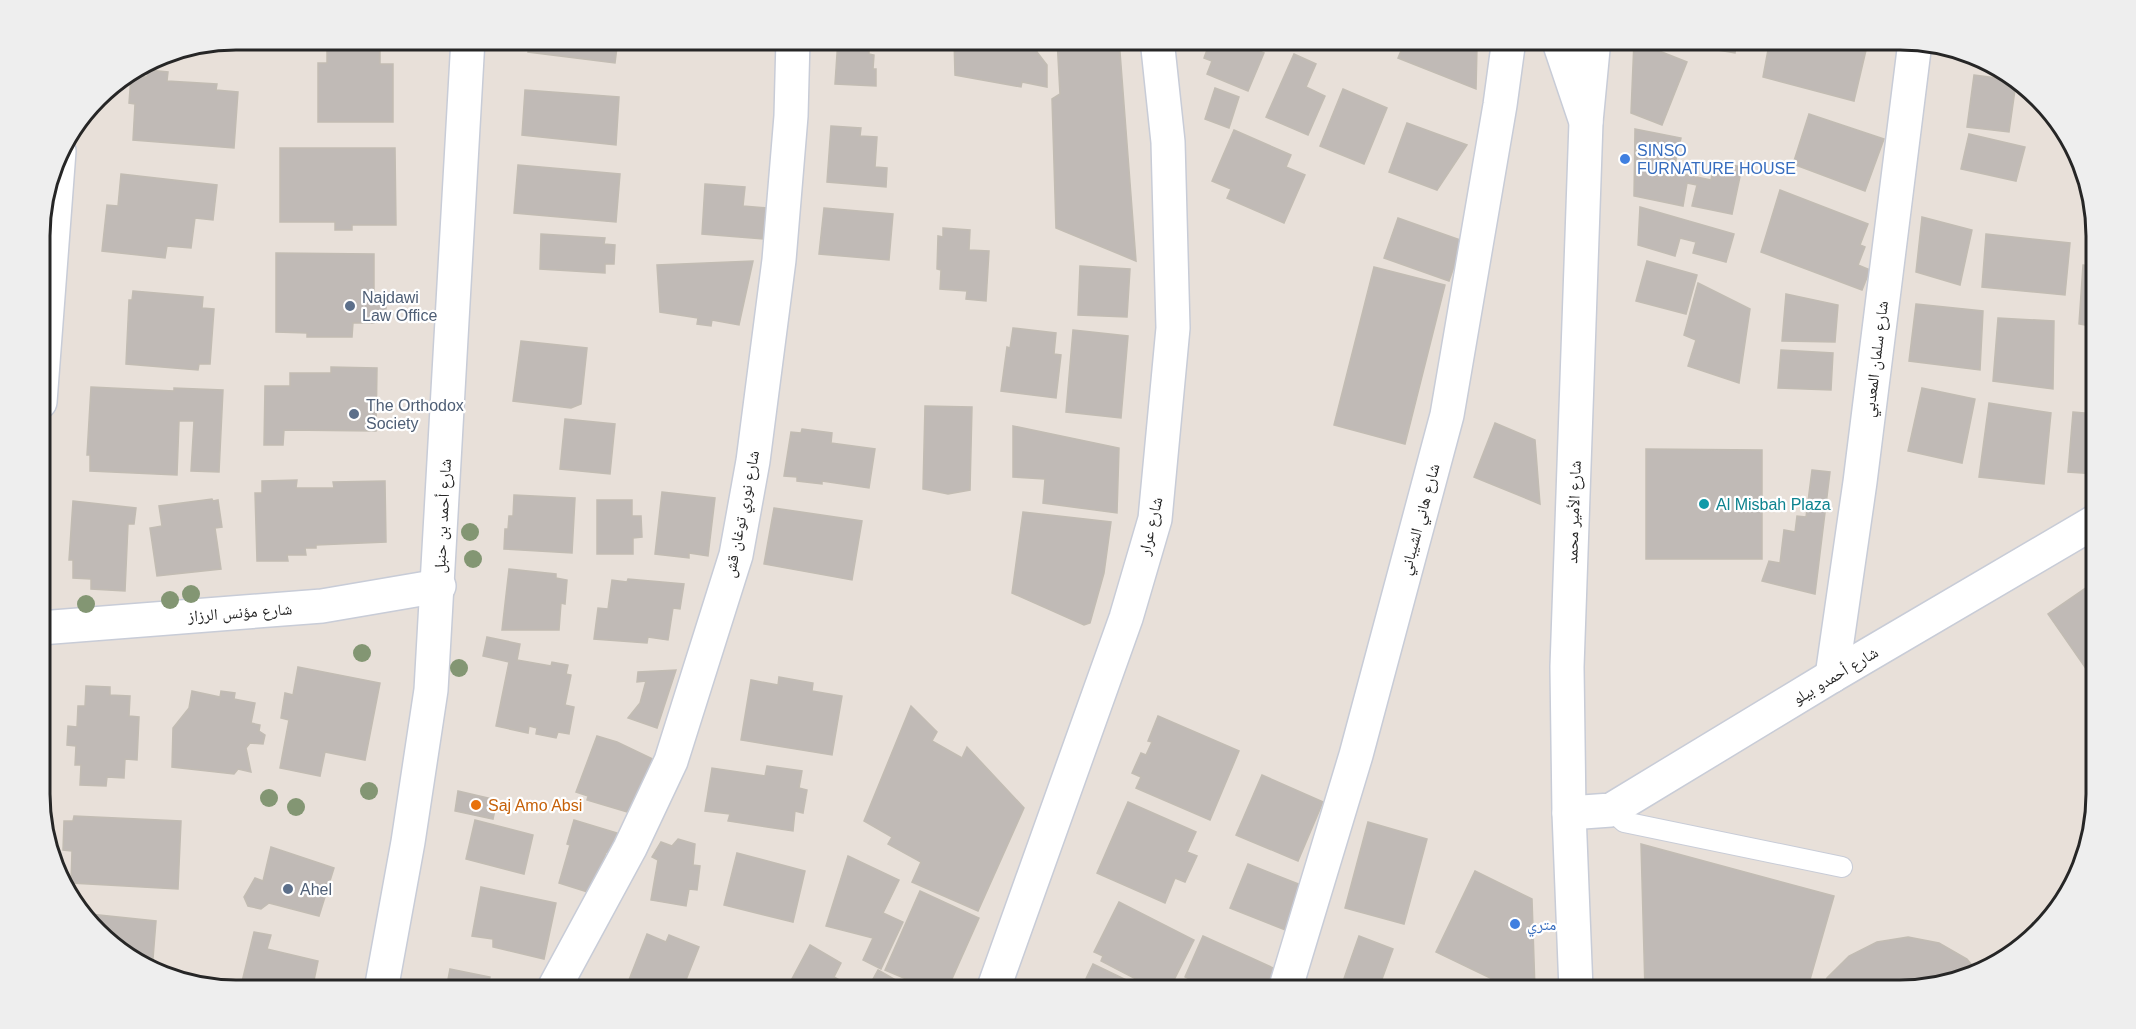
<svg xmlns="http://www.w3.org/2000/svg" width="2136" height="1029" font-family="Helvetica,'Noto Naskh Arabic',sans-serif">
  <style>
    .building { fill: #c0bab6; stroke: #c2bcb3; stroke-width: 1.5 }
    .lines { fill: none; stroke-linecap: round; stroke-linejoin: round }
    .lane-casing { stroke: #c8ccd7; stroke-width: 22 }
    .street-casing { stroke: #c8ccd7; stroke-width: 36 }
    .secondary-casing { stroke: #c8ccd7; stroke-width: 36 }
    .lane { stroke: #fff; stroke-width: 20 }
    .street { stroke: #fff; stroke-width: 33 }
    .secondary { stroke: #fff; stroke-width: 33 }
    .tree { fill: #839673 }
    .shop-dot { fill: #3f7fe0; stroke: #fff; stroke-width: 2 }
    .service-dot { fill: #5c6f8a; stroke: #fff; stroke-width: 2 }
    .culture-dot { fill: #0f9aa8; stroke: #fff; stroke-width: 2 }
    .food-dot { fill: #e8710a; stroke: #fff; stroke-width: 2 }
    .labels { text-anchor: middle; stroke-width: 4.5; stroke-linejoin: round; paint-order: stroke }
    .shop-label { font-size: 16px; fill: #366cbe; stroke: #fff; text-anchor: start }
    .service-label { font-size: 16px; fill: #4e5e75; stroke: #fff; text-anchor: start }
    .street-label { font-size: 16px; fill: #262626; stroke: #fff }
    .culture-label { font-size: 16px; fill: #0d838f; stroke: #fff; text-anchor: start }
    .food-label { font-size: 16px; fill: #c56008; stroke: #fff; text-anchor: start }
    .rim { fill: none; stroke: #262626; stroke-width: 3 }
  </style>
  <rect width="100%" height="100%" fill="#e8e0d9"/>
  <g class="building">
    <polygon points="327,39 380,39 380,64 393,64 393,122 318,122 318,63 327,63"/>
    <polygon points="385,39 406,39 406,48 386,49"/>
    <polygon points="530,39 618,39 615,63 528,52"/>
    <polygon points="838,39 869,39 869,54 874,55 873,69 876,69 876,86 835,84"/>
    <polygon points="954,39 1038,39 1037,52 1047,65 1047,87 1022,82 1021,87 955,75"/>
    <polygon points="1057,39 1119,39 1136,261 1056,228 1052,99 1060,94"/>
    <polygon points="1211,39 1231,39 1264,53 1248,91 1207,74 1212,61 1204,58"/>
    <polygon points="1406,39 1456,39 1477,47 1476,89 1398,58"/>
    <polygon points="1682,39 1737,39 1735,53 1682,44"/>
    <polygon points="1770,39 1841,39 1867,46 1854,101 1763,77"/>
    <polygon points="1634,41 1687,62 1662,125 1631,113"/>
    <polygon points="1294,54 1316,64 1306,87 1325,96 1308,135 1266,117"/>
    <polygon points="148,70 168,72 167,81 217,84 216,90 238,92 234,148 133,140 135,104 129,103 131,76 147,77"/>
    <polygon points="1974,75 2012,80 2016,83 2009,132 1967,127"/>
    <polygon points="1215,88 1239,97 1229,128 1205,119"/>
    <polygon points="1343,89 1387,108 1364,164 1320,146"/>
    <polygon points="525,90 619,97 616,145 522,135"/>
    <polygon points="1809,114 1884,139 1865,191 1793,164"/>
    <polygon points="1407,123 1467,145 1437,190 1389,172"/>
    <polygon points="831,126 861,128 860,136 877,137 875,167 887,168 886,187 827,182"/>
    <polygon points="1635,129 1681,138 1673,172 1711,180 1714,161 1742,167 1732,214 1692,206 1697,185 1687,183 1683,206 1634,196"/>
    <polygon points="1234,130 1291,155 1286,167 1305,175 1284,223 1227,198 1231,189 1212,181"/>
    <polygon points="1969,134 2025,147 2016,181 1961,169"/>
    <polygon points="280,148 395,148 396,225 352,225 352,230 335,230 335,222 280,222"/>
    <polygon points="518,165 620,174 616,222 514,213"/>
    <polygon points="121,174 217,185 213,220 195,218 191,248 167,246 165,258 102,251 107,205 118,206"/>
    <polygon points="705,184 745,187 743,206 767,208 764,239 702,234"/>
    <polygon points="1780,190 1868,224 1860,245 1865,247 1858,265 1870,270 1862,290 1761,252"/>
    <polygon points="1640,207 1734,234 1726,262 1693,253 1696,242 1680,238 1675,256 1638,245"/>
    <polygon points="824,208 893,214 889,260 819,254"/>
    <polygon points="1922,217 1972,230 1960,285 1916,272"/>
    <polygon points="1398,218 1463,241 1449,281 1384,258"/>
    <polygon points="943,228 970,230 969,250 989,251 986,301 966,299 967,291 940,289 941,270 937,269 938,236 943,237"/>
    <polygon points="541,234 605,238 604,244 615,245 614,264 605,264 605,273 540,269"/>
    <polygon points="1986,234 2070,243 2065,295 1982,287"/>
    <polygon points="276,253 374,254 374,292 386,300 386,314 374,323 353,323 352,337 307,337 307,333 276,332"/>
    <polygon points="753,261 739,325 712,320 711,326 697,324 698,318 660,312 657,265"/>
    <polygon points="1647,261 1697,275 1686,314 1636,301"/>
    <polygon points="2083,265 2096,267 2096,327 2079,324"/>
    <polygon points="1080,266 1130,269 1127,317 1078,315"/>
    <polygon points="1374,267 1445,285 1405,444 1334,425"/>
    <polygon points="1698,283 1750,309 1739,383 1688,366 1696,340 1684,335"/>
    <polygon points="133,291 203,297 202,308 214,309 210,364 199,364 198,370 126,364 129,300 132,300"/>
    <polygon points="1786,294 1838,305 1835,342 1782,341"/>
    <polygon points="1916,304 1983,311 1980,370 1909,361"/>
    <polygon points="1998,318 2054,321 2053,389 1993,381"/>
    <polygon points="1013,328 1056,333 1054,354 1061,355 1056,398 1001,391 1007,347 1010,348"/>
    <polygon points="1073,330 1128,336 1121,418 1066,412"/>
    <polygon points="521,341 587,348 581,404 571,408 513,401"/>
    <polygon points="1781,350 1833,353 1831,390 1778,388"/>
    <polygon points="331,367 377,368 376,431 284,430 283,445 264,445 265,386 290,386 290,373 331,373"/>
    <polygon points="91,387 174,391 174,388 223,390 219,472 191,471 194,421 179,421 177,475 90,471 90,455 87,455"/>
    <polygon points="1922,388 1975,399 1962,463 1908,451"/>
    <polygon points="1989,403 2051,413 2044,484 1979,477"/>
    <polygon points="925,406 972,407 970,490 948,494 923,489"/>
    <polygon points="2073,412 2096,414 2096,474 2068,472"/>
    <polygon points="565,419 615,424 610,474 560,469"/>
    <polygon points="1495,423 1535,440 1540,504 1474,477"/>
    <polygon points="1013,426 1119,448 1117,513 1043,503 1045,479 1013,477"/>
    <polygon points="802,429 832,433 831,443 875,449 869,488 822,481 822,484 797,481 797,477 784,476 791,432 801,433"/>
    <polygon points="1646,449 1762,450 1762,559 1646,559"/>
    <polygon points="1812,470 1830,472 1815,594 1762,581 1769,561 1780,563 1784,530 1795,532 1797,516 1806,517"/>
    <polygon points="297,480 296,488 334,488 333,482 385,481 386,542 316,545 316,548 305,548 306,555 287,555 288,561 257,561 255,493 262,493 262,481"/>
    <polygon points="662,492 715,498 708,556 689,553 689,558 655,554"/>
    <polygon points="514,495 575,498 572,553 504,549 505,529 508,529 509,516 513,516"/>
    <polygon points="212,499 213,501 218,500 222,527 215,528 221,569 157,576 150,528 162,526 159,506"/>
    <polygon points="597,500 632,500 632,516 641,516 642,537 633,538 633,554 597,554"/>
    <polygon points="73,501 136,508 134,524 128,524 125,591 91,589 91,579 73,578 73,560 69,560"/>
    <polygon points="774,508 862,521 852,580 764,564"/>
    <polygon points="1023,512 1111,522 1104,573 1090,623 1084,625 1012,593"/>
    <polygon points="509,569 556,574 556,578 567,580 565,604 561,603 559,630 502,630"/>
    <polygon points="628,579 684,584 680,609 673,608 668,640 648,637 647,643 594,639 598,608 608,609 612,580 627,582"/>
    <polygon points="2096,581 2097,683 2096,683 2048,614"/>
    <polygon points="487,637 520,644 517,660 551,666 552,662 568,665 566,674 571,675 565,705 574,707 569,734 558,732 556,738 536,734 537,728 529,726 528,733 496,726 509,662 483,656"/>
    <polygon points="298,667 380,683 365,760 325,752 320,776 280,768 289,720 281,718 285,693 293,695"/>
    <polygon points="676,670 657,728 628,718 640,703 646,681 637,682 638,672"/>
    <polygon points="779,677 813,683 812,691 842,696 832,755 741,740 751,680 778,685"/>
    <polygon points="86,686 110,687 110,695 130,696 129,716 139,717 137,760 125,759 124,778 107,777 106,786 80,785 81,765 75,765 76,746 67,745 68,726 77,727 78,706 85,706"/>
    <polygon points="192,691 220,697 221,691 235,693 234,699 255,703 251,723 260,725 259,731 265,735 263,744 250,743 246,748 251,772 238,769 234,774 172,767 173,728 189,708"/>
    <polygon points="911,706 937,732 932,741 962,758 967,747 1024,808 978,911 912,882 921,862 888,844 892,837 864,821"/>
    <polygon points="1158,716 1239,751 1210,820 1136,788 1141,777 1132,773 1141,753 1146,755 1152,742 1148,741"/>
    <polygon points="597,736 617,742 655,760 631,813 587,800 588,796 576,792"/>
    <polygon points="767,766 802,771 799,788 807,790 803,813 795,811 793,831 728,821 730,814 705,811 712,768 765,776"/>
    <polygon points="1262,775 1323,802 1298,861 1236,835"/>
    <polygon points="458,791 497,800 493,819 455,811"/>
    <polygon points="1128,802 1196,832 1187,852 1197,856 1185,882 1175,878 1165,903 1097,873"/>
    <polygon points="74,816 181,821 178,889 71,883 72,851 63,850 64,821 73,821"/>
    <polygon points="475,820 533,835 524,874 466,859"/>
    <polygon points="574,820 617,833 611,853 606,852 594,894 559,883 570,845 567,844"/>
    <polygon points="1368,822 1427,839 1404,924 1345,908"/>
    <polygon points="678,839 695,844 693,865 700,866 697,890 689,889 686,906 651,900 658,860 652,857 661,842 672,846"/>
    <polygon points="1641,844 1834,896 1807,990 1645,990"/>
    <polygon points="271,847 334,868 319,916 269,903 261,909 248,906 244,897 255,878 263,881"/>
    <polygon points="737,853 805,871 793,922 724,905"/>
    <polygon points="848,856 899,880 883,913 903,922 881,969 863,960 873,938 826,926"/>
    <polygon points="1248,864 1306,887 1288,931 1230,908"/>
    <polygon points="1475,871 1532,899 1535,990 1515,990 1436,952"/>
    <polygon points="481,887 556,903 544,959 493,947 493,939 472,936"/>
    <polygon points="920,891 979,918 947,990 916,990 918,984 885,970"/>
    <polygon points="1119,902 1194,940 1169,990 1157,990 1101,961 1103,956 1094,952"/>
    <polygon points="80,913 156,921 152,971 149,970"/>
    <polygon points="254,932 271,935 267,949 318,961 312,990 240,990"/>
    <polygon points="647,934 666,942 669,935 699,947 682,990 625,990"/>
    <polygon points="1203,936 1282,972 1274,990 1213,990 1185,977"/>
    <polygon points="1359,936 1393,949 1378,990 1340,990"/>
    <polygon points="1908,937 1939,943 1967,959 1975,969 1913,990 1821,990 1827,978 1849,956 1877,942"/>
    <polygon points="810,945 841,963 834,977 857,990 786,990"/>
    <polygon points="1093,964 1147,990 1098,990 1084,983"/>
    <polygon points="450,969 490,977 487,990 446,990"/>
    <polygon points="878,970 908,987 906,990 867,990"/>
  </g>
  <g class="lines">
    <g class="lane-casing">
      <polyline id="lane" points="1611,810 1624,822 1842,867"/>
    </g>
    <g class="street-casing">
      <g id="street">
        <polyline points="1586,122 1594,39"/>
        <polyline points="40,402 59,151"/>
        <polyline points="40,628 322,606 439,586"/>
        <polyline points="1832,676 1860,482 1915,42"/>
        <polyline points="1569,813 1611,810 1832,676 2096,521"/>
        <polyline points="553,990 630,848 671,761 736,555 753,461 779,260 791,116 793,39"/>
      </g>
    </g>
    <g class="secondary-casing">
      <g id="secondary">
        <polyline points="1558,39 1586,122 1567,667 1569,813 1576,990"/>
        <polyline points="381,990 408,842 431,690 468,39"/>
        <polyline points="993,990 1126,618 1155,519 1173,328 1168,142 1157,39"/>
        <polyline points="1285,990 1356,755 1447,415 1500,105 1509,39"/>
      </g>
    </g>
    <use href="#lane" class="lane"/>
    <use href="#street" class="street"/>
    <use href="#secondary" class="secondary"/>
  </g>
  <g class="tree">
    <circle cx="470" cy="532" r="9"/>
    <circle cx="473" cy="559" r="9"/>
    <circle cx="191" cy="594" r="9"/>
    <circle cx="170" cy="600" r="9"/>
    <circle cx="86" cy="604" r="9"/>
    <circle cx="362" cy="653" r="9"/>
    <circle cx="459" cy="668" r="9"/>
    <circle cx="369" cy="791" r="9"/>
    <circle cx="269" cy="798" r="9"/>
    <circle cx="296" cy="807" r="9"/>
  </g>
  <g class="shop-dot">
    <circle cx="1625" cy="159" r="6"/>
    <circle cx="1515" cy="924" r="6"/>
  </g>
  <g class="service-dot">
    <circle cx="350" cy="306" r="6"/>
    <circle cx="354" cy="414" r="6"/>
    <circle cx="288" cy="889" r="6"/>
  </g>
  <circle class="culture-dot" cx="1704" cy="504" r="6"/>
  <circle class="food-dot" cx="476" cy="805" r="6"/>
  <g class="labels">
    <g class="shop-label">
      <text x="1637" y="156">SINSO<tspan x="1637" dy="18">FURNATURE HOUSE</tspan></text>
      <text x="1527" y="930">متري</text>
    </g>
    <g class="service-label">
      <text x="362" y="303">Najdawi<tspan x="362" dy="18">Law Office</tspan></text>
      <text x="366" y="411">The Orthodox<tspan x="366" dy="18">Society</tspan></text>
      <text x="300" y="895">Ahel</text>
    </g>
    <g class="street-label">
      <text transform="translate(1875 359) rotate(-83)" y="6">شارع سلمان المعدبي</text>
      <text transform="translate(1573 512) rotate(-88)" y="6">شارع الأمير محمد</text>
      <text transform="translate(741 514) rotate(-79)" y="6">شارع نوري توغان قش</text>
      <text transform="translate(442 516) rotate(-87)" y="6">شارع أحمد بن حنبل</text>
      <text transform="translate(1419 519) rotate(-75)" y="6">شارع هاني الشيباني</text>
      <text transform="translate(1150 526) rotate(-77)" y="6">شارع عرار</text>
      <text transform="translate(240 612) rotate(-4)" y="6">شارع مؤنس الرزاز</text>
      <text transform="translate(1835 675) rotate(-31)" y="6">شارع أحمدو بيلو</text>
    </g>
    <g class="culture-label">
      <text x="1716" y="510">Al Misbah Plaza</text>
    </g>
    <g class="food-label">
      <text x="488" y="811">Saj Amo Absi</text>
    </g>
  </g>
  <path d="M0 0H2136V1029H0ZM236 50H1900A186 186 0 0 1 2086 236V794A186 186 0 0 1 1900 980H236A186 186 0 0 1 50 794V236A186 186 0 0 1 236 50Z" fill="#eee" fill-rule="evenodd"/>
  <path class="rim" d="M236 50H1900A186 186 0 0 1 2086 236V794A186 186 0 0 1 1900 980H236A186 186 0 0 1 50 794V236A186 186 0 0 1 236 50Z"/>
</svg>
